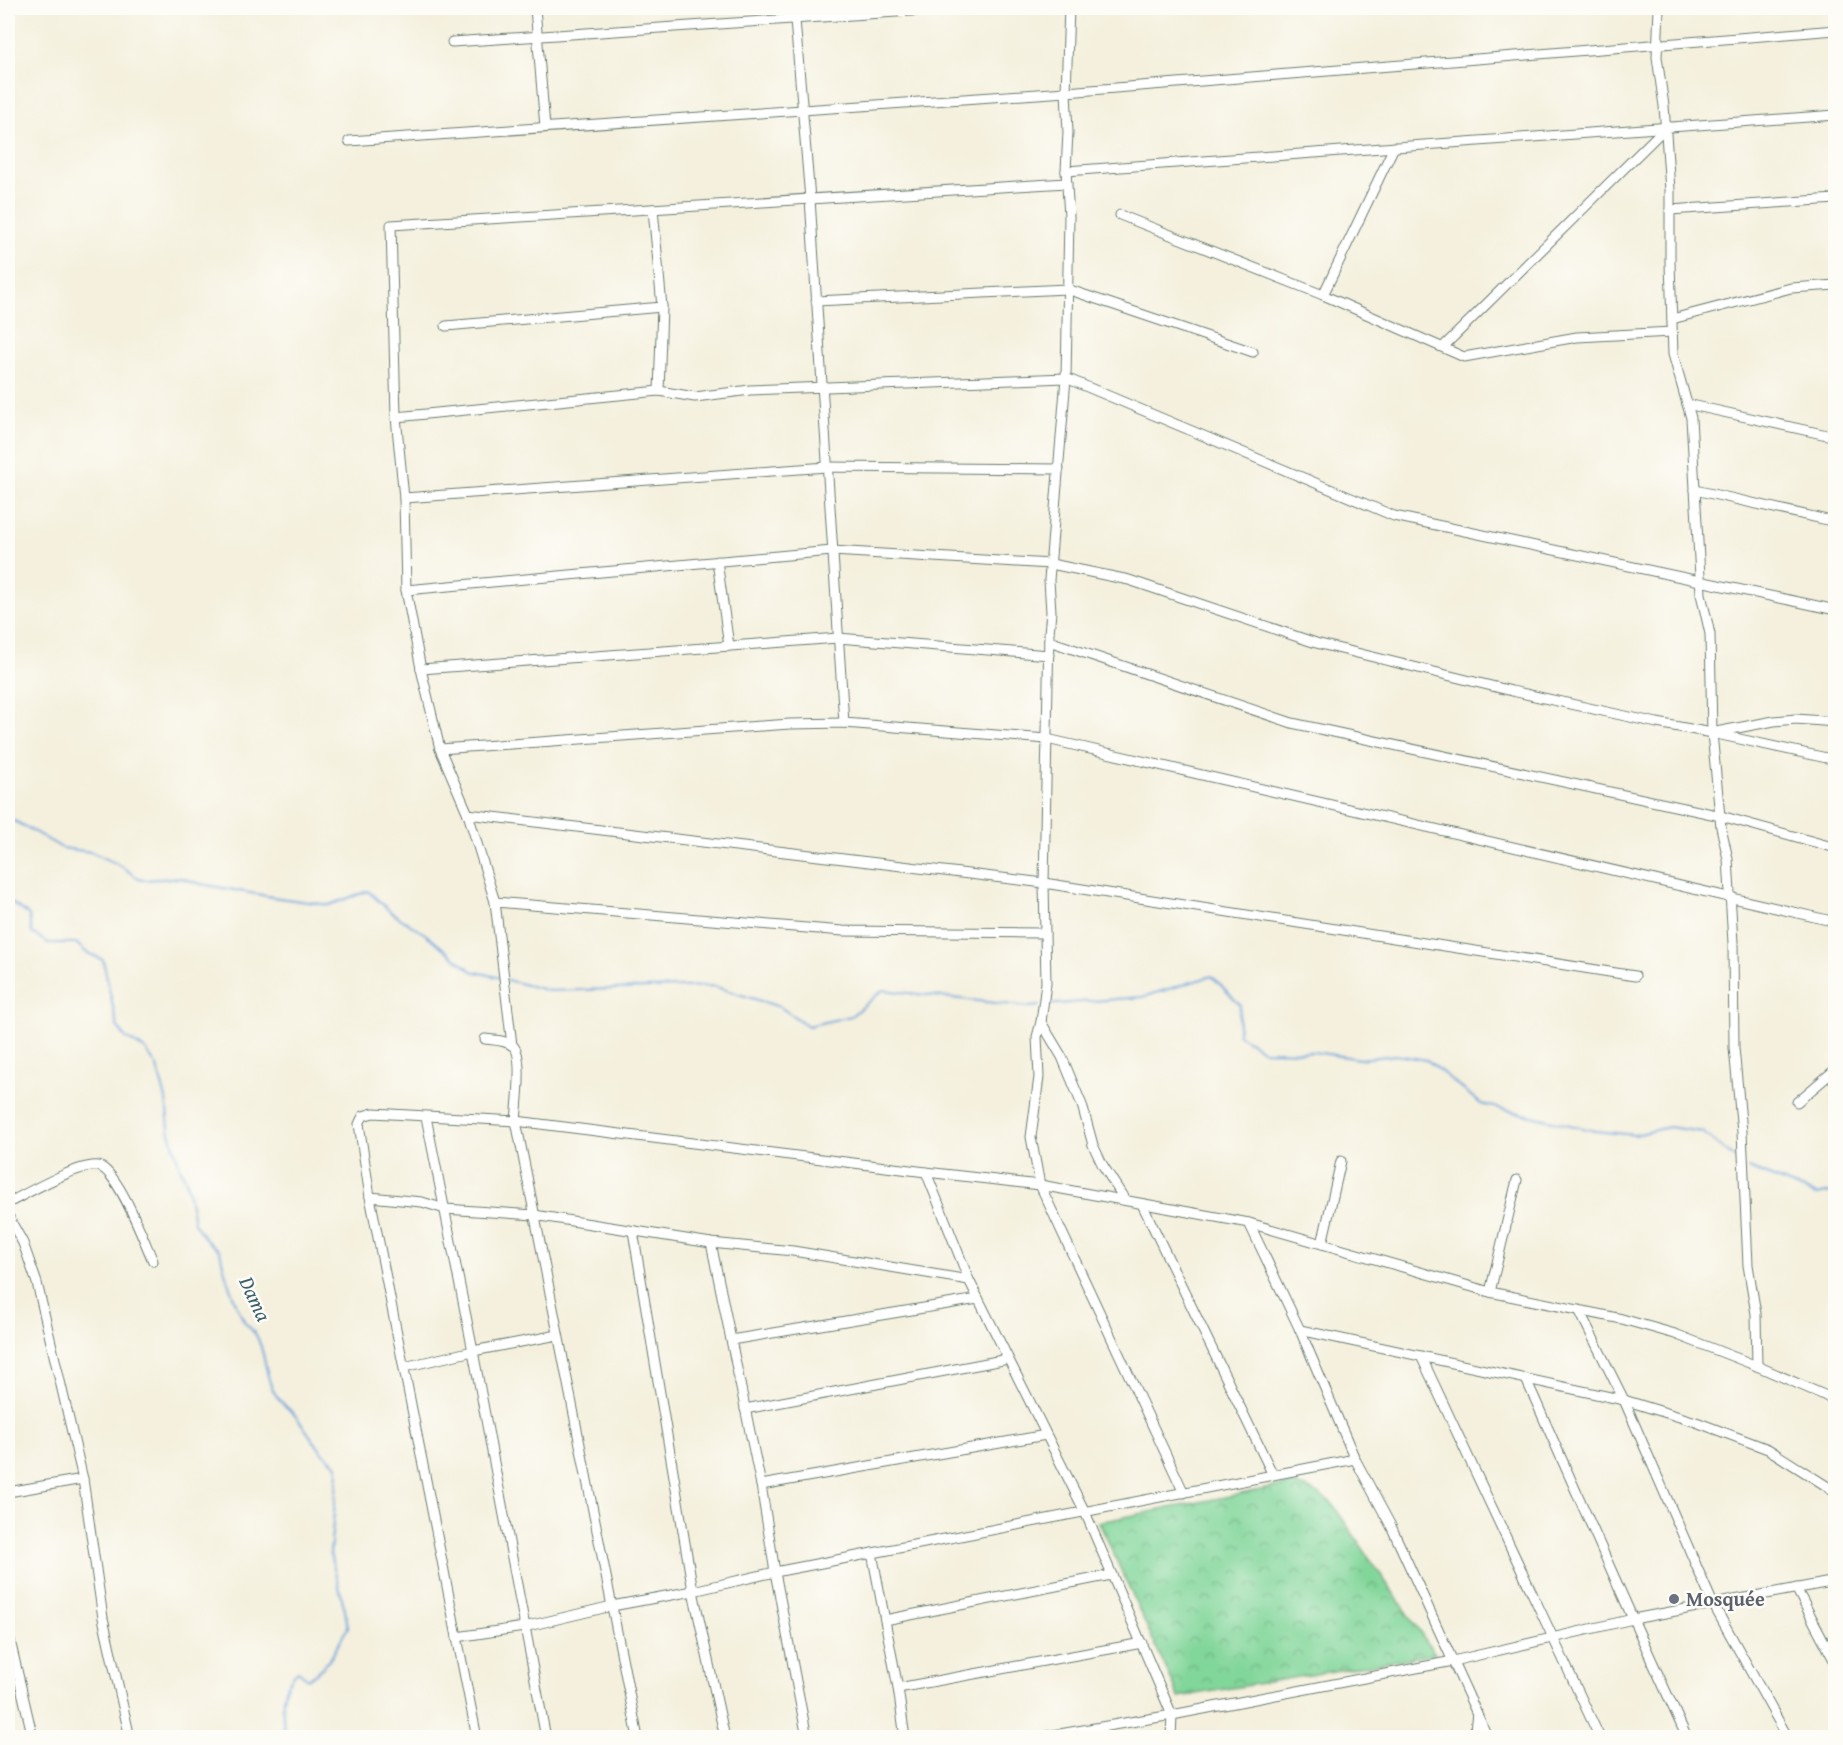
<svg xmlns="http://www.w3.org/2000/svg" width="1843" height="1745" font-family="'Gentium Book Plus',serif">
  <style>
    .park { fill: url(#park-crowns); stroke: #508a67; stroke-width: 1.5 }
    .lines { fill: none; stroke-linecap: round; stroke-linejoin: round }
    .stream { stroke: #70a3db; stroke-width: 2 }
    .street-casing { stroke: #6a7c6f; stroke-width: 11 }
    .street { stroke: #fff; stroke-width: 9 }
    .worship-dot { fill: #6b7280; stroke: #fdfcf7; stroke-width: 2 }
    .labels { text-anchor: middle; stroke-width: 5; stroke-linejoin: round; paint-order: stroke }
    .worship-label { font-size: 20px; font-weight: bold; fill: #5b616d; stroke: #fdfcf7; text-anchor: start }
    .water-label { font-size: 21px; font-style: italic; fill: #3b616e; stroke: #fdfcf7 }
  </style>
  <defs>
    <pattern id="park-crowns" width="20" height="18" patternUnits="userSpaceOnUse" patternTransform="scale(1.5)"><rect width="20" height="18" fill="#81d69a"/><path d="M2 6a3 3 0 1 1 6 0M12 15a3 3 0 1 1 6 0" fill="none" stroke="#69af7e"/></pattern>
  </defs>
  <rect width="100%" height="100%" fill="#fdfcf7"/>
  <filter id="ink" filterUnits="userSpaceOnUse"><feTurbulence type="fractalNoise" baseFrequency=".0167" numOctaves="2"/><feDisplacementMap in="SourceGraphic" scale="12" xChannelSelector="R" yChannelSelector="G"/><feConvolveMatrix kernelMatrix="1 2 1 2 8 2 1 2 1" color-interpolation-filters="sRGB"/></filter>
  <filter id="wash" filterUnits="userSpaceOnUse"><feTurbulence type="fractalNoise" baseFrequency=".008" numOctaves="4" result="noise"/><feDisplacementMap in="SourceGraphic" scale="24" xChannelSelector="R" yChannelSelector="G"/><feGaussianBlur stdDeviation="1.35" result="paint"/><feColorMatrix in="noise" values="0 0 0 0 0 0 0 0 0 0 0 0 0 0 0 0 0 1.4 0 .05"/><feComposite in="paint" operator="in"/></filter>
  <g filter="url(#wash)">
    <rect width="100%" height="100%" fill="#f4f0dd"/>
    <polygon class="park" points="1290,1484 1307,1488 1331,1502 1435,1654 1179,1697 1099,1522"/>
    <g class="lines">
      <g class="stream">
        <polyline points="8,818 24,826 62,848 91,852 119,865 141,880 181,878 201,884 272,897 329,905 368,891 392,913 425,934 472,971 501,978"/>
        <path d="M8 900 29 915 32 933 48 943H76L86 952 103 960 117 1026 126 1038 146 1050 157 1067 166 1099 169 1129 180 1168 187 1183 194 1223 207 1241 220 1251C224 1272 234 1302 244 1321 247 1326 253 1330 256 1335 266 1352 264 1374 274 1392 280 1403 291 1410 298 1419 311 1436 319 1452 337 1465L338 1472 330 1553 345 1610 348 1628C341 1637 339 1644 333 1654 327 1665 318 1672 308 1679L298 1671C276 1689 284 1713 284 1738"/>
        <polyline points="507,980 550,991 713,986 780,1007 808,1026 851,1016 883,990 1030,1007 1039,1006"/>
        <polyline points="1045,1005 1142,997 1212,976 1240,1005 1238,1034 1264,1051 1314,1052 1360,1059 1396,1055 1427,1060 1481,1104 1595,1131 1635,1135 1669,1127 1702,1132 1741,1163"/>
        <polyline points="1748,1168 1817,1195 1836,1191"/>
      </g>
    </g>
  </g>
  <g filter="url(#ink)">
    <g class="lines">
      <g class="street-casing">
        <g id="street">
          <polyline points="535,8 545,127"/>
          <polyline points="794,8 810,199 844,723"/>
          <polyline points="1069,8 1066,92 1068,132 1066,171 1069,216 1066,378 1049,580 1051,612 1049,633 1044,883 1046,983 1041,1022 1037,1037 1039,1077 1031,1137 1040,1185 1184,1493"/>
          <polyline points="1659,8 1657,57 1664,106 1670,190 1670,263 1673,354 1691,418 1701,594 1710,634 1712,733 1721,827 1728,859 1733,943 1734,1048 1742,1132 1748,1265 1756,1314 1757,1366"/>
          <polyline points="452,42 956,8"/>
          <polyline points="349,141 1066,92 1836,30"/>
          <polyline points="1066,171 1836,115"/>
          <polyline points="653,209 662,307 659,391"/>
          <polyline points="1670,210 1836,199"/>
          <polyline points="1120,215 1323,295 1464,357 1577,337 1672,332"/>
          <polyline points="1323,295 1394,147"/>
          <polyline points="816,301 1067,289 1253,352"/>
          <polyline points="1672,319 1791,288 1836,285"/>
          <polyline points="446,326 662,307"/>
          <polyline points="1443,347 1666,127"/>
          <polyline points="1687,404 1836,437"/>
          <polyline points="396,417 659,391 695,397 750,390 1066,378 1394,516 1836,610"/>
          <polyline points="1695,490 1836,522"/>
          <polyline points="404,498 827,467 1059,469"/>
          <polyline points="717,561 729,646"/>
          <polyline points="406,590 832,551 1051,564 1129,580 1316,643 1512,691 1657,723 1712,733 1836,760"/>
          <polyline points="1049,641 1292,723 1721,816 1836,848"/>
          <polyline points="421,669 838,638 1049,655"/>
          <polyline points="1716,732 1774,721 1796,719 1836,722"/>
          <polyline points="440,749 790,724 844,723 1047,739 1836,922"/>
          <polyline points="468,814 1044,883 1635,976"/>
          <polyline points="495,902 843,931 1045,933"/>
          <polyline points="1041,1022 1062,1057 1082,1105 1093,1145 1102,1164 1125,1200"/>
          <path d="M485 1039C494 1040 506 1040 513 1046 524 1054 517 1107 516 1121L638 1738"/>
          <polyline points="512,1045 495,902 468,814 440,749 421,669 406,590 404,498 396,417 391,225 1067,183"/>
          <polyline points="1797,1102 1836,1069"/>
          <polyline points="426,1117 473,1351 546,1738"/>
          <polyline points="926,1172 969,1280 1085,1512 1172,1715 1171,1738"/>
          <polyline points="370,1197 422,1202 445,1209 534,1215 711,1243 793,1251 969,1280"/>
          <path d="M8 1203C26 1194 79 1163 98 1166 118 1170 144 1241 153 1261"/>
          <polyline points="1142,1204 1273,1475"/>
          <polyline points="8,1216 23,1243 37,1283 83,1479 103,1618 130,1738"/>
          <polyline points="1249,1223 1300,1330 1355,1459 1391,1526 1488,1738"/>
          <polyline points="633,1231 693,1591 725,1738"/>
          <polyline points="711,1243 761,1485 775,1572 807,1738"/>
          <polyline points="1322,1244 1341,1161"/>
          <polyline points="1490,1292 1517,1180"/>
          <polyline points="1579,1310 1624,1400 1713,1604 1788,1738"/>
          <polyline points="1300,1330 1624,1400 1696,1422 1768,1449 1836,1492"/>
          <polyline points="731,1340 978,1299"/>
          <polyline points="1421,1356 1600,1738"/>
          <polyline points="404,1367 473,1351 558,1335"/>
          <polyline points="1526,1379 1633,1619 1687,1738"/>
          <polyline points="745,1409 1008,1359"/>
          <polyline points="761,1485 1046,1435"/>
          <polyline points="8,1492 83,1479"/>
          <polyline points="872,1553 898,1688 905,1738"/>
          <polyline points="1796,1588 1836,1664"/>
          <polyline points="885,1620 1111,1575"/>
          <polyline points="8,1632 33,1738"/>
          <polyline points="457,1637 524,1627 612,1606 693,1591 775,1572 1355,1459"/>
          <polyline points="898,1688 1142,1643"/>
          <polyline points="477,1738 370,1197 359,1124 363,1116 373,1113 516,1121 926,1172 1040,1185 1249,1223 1490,1292 1622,1319 1675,1334 1757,1366 1824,1395 1836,1402"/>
          <polyline points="1036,1738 1172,1715 1453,1661 1633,1619 1836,1581"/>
          <polyline points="1474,1738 1477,1713"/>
        </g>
      </g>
      <use href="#street" class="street"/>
    </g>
  </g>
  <circle class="worship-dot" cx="1674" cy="1599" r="6"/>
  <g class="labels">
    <g class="worship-label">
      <text x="1686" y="1606">Mosquée</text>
    </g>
    <g class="water-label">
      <text transform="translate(255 1299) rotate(65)" y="7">Dama</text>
    </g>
  </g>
  <rect width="1843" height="1745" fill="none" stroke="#fdfcf7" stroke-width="30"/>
</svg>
